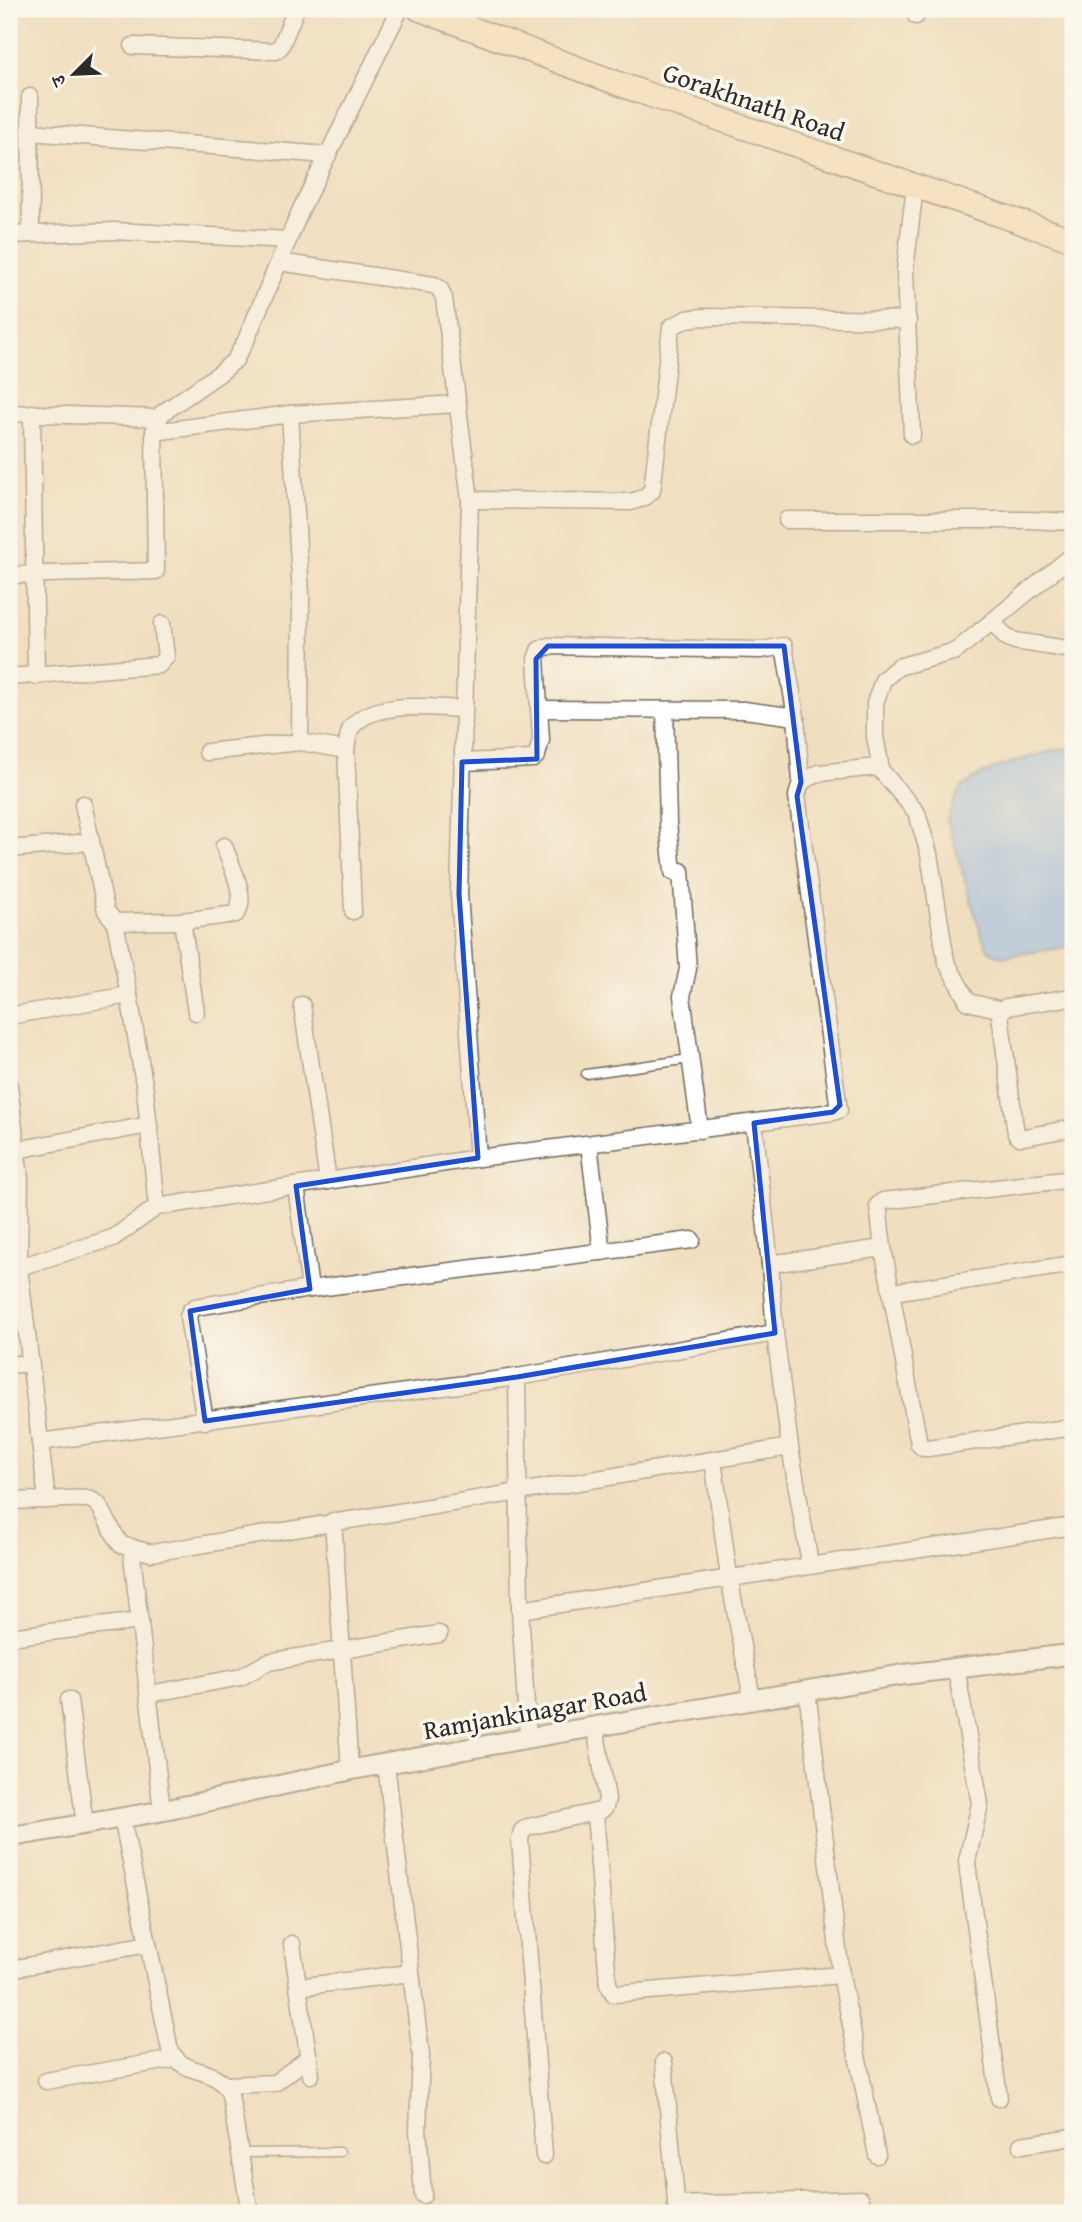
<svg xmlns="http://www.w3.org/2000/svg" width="1082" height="2222" font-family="'Gentium Book Plus','Noto Serif Devanagari',serif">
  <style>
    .water { fill: #87baf5; stroke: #597290; stroke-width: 2 }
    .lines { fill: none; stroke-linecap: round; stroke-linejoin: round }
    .service-casing { stroke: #706a5f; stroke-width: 11 }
    .minor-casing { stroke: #706a5f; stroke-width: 19 }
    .tertiary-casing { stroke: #706a5f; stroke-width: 23 }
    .secondary-casing { stroke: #706a5f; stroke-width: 26 }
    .service { stroke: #fff; stroke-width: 8 }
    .minor { stroke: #fff; stroke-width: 16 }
    .tertiary { stroke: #fff; stroke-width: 19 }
    .secondary { stroke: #fce6c4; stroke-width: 23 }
    .marked { fill: none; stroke: #1d4ed8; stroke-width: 5; stroke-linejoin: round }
    .labels { text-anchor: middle; stroke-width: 7; stroke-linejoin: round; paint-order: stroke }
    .street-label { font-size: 26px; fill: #2b2b2b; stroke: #fbf7ec }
  </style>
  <rect width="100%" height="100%" fill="#fbf7ec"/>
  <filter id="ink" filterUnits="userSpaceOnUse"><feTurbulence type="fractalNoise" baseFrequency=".0143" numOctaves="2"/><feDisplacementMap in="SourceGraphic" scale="14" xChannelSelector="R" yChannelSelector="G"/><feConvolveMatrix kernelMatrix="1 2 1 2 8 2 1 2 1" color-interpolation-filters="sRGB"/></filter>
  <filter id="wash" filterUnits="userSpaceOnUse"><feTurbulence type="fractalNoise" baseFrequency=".00686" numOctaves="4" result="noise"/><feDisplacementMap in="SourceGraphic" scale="28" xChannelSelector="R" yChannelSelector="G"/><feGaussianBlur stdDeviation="1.57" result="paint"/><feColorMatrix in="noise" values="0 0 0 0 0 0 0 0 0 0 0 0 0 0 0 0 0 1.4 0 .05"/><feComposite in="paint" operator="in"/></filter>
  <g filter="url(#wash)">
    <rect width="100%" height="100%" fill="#f0dfbf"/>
    <path class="water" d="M1060 749H1073V946L1002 957 989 951 981 934 947 819C951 810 955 796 962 788 980 769 1035 755 1060 749Z"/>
  </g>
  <g filter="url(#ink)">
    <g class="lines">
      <g class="service-casing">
        <g id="service">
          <polyline points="1072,399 1073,399"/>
          <polyline points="586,1074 690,1059"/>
          <polyline points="240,2153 340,2152"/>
        </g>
      </g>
      <g class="minor-casing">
        <g id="minor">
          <polyline points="915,9 916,16"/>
          <polyline points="133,46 276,51 281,46 296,9"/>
          <polyline points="30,97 31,234"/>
          <polyline points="30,132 328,155"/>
          <polyline points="9,235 114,231 288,240"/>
          <polyline points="279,262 434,285 440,289 444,298 470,500 459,894 478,1158"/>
          <polyline points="9,413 157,418"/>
          <polyline points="32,413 36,676"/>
          <polyline points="290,414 458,404"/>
          <polyline points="154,432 161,414 220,373 235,360 246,340 302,207 400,9"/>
          <polyline points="912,435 905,270 915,186"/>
          <polyline points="470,500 631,502 643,498 652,491 671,327 687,319 703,317 908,320"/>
          <polyline points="787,520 1028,520 1073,522"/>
          <polyline points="9,575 156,571 154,432 290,414 301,595 300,742 207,752"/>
          <polyline points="992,621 1006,637 1015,641 1073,650"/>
          <polyline points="9,677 159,665 166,657 162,624"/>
          <polyline points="539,709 744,710 796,717"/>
          <polyline points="665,710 668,823 673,872"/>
          <polyline points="300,742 346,750"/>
          <polyline points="462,762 533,759 537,755 541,740 536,659 539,650 548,646 761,650 784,646 796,717 801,782"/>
          <polyline points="878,767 917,813 929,854 946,961 968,1002 1002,1010"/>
          <polyline points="83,804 106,911 115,922 129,995 145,1090 157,1207"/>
          <polyline points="9,849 91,842"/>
          <polyline points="681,871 688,969 682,996 700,1130"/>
          <path d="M353 911 346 750C347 744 348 733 351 728 372 699 433 708 464 709"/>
          <polyline points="182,921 196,1012"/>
          <path d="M115 922 182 921 236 914C249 897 230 864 224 846"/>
          <polyline points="1073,997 1006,1007 1002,1010 1000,1015 1016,1134 1019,1137 1024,1137 1073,1128"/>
          <polyline points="302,1005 328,1181"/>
          <polyline points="9,1016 129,995"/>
          <polyline points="9,1085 20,1179 19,1267"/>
          <polyline points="754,1123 770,1264 775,1333 790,1447 810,1564"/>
          <polyline points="589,1144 602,1252"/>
          <polyline points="16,1150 149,1125"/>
          <polyline points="1073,1179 883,1201 878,1205 883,1248 919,1444 923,1448 928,1448 1073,1427"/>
          <polyline points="296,1186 310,1289"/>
          <polyline points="770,1264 883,1248"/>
          <polyline points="893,1292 1073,1264"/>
          <polyline points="9,1365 30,1363"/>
          <polyline points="517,1377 520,1610 528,1738"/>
          <polyline points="205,1421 188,1317 190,1311 195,1307 310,1289 692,1240"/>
          <polyline points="40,1442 517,1377 775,1333"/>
          <polyline points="713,1460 729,1577 752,1699"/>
          <path d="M47 1500C111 1496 90 1497 121 1545L151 1553 790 1447"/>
          <polyline points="9,1501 47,1500 19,1267 113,1238 157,1207 478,1158 833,1112 839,1110 797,796 801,782 819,773 878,767 880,763 875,737 875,703 883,680 898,667 956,651 1073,555"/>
          <polyline points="333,1521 350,1770"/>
          <polyline points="131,1547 162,1811"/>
          <polyline points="520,1610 1073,1526"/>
          <polyline points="9,1637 140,1621"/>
          <polyline points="956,1668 980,1804 967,1861 968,1871 999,2098"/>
          <polyline points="807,1690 841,1975 877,2155"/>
          <polyline points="149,1694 241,1677 268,1662 439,1634"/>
          <polyline points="69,1700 85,1825"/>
          <polyline points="386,1764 421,2055 418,2129 423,2195"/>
          <polyline points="595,1812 608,1984 614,1994 841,1975"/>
          <path d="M122 1818 170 2050C186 2080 214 2062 230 2094L250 2213"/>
          <polyline points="292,1944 311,2075"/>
          <polyline points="10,1969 148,1944"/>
          <polyline points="298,1987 411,1973"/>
          <polyline points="664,2062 677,2213"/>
          <polyline points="46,2081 175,2059"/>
          <polyline points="226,2085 275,2083 309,2057"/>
          <polyline points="1021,2145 1073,2137"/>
          <polyline points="544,2156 520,1840 522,1831 528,1827 600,1811 605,1807 607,1799 595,1726"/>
          <polyline points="676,2205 861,2199"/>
        </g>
      </g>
      <g class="tertiary-casing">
        <polyline id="tertiary" points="9,1837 162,1811 350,1770 528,1738 900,1675 1073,1654"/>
      </g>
      <g class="secondary-casing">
        <polyline id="secondary" points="419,9 641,92 1073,240"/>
      </g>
      <use href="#service" class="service"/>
      <use href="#minor" class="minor"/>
      <use href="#tertiary" class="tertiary"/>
      <use href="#secondary" class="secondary"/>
    </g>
  </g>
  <path d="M0 0H1082V2222H0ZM548 646H784L801 782 797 796 840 1105 833 1112 754 1123 775 1333 517 1377 205 1421 190 1311 310 1289 296 1186 478 1158 459 894 462 762 537 759 536 659Z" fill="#f0dfbf" fill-opacity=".55" fill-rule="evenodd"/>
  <path class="marked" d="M548 646H784L801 782 797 796 840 1105 833 1112 754 1123 775 1333 517 1377 205 1421 190 1311 310 1289 296 1186 478 1158 459 894 462 762 537 759 536 659Z"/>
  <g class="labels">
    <g class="street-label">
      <text transform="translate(754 102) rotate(19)" y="9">Gorakhnath Road</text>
      <text transform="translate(535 1711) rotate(-10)" y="9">Ramjankinagar Road</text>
    </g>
  </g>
  <rect width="1082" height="2222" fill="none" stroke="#fbf7ec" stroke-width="35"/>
  <g transform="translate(74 74) rotate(246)" stroke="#fbf7ec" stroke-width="5" paint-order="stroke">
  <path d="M0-5L12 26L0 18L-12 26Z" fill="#2b2b2b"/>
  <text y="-10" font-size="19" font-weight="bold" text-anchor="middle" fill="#2b2b2b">उ</text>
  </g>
</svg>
